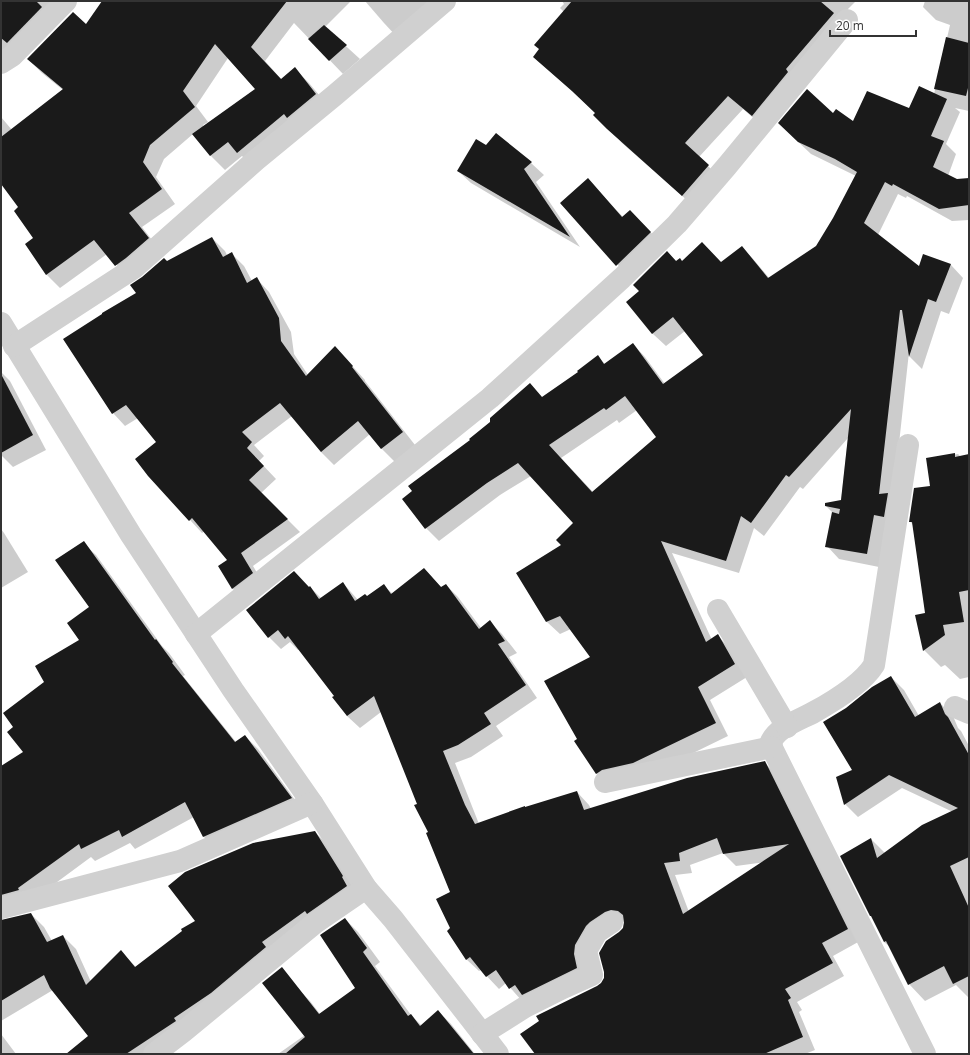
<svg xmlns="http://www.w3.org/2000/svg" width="970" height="1055" font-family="'Open Sans',sans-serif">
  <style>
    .shadow { fill: #0003; fill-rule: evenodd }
    .building { fill: #1a1a1a; fill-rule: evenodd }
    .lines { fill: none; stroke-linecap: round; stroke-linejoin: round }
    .minor { stroke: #d0d0d0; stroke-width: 22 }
  </style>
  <rect width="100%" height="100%" fill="#fff"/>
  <g class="shadow">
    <polygon points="1,1 72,1 1,73"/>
    <path d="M103 1H351L325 27 360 59 343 74 294 23 265 61 282 80 295 69 309 83 330 108 252 166 242 156 225 170 211 156 193 134 164 159 156 177 175 204 142 227 162 253 129 279 107 254 60 288 46 274 35 238 20 208 1 183V117L12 130 63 90 42 73 28 59 86 25ZM228 58 256 90 204 127 203 125 208 122 196 106Z"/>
    <polygon points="365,1 441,1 397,37 384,23"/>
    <polygon points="562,1 856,1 838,19 766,129 743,109 699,157 722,180 697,209 622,143 596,113 534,57 564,12 560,8 564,4"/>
    <path d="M925 1H969V111L955 108 960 112 946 144 956 154 948 176 956 180 969 179V220L952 221 907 196 906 198 898 194 878 235 919 268 951 265 963 278 949 314 941 311 922 369 910 357 909 352 893 499 879 567 839 559 827 546 833 513 826 506 841 501 848 438 803 489 800 487 764 536 754 528 739 573 672 553 712 640 718 636 731 649 747 677 710 700 728 736 646 776 609 786 596 773 578 740 591 657 571 629 560 634 547 622 562 545 575 523 531 476 500 495 439 541 426 528 542 397 579 372 598 357 605 364 633 344 645 357 665 384 704 355 685 331 666 346 653 334 627 302 640 291 667 252 677 262 721 263 742 247 754 260 770 279 816 247 834 219 856 176 811 154 792 136 834 114 854 123 909 109 934 94 950 25 936 20 923 7ZM637 410 657 437 593 492 561 458 617 420 619 423Z"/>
    <polygon points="496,134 531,163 544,175 536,182 580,247 471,183 458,171 487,146"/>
    <polygon points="588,180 623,217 644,225 664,247 631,279 561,204"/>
    <polygon points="212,238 225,251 227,255 231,253 244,266 252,281 257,279 269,292 291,332 294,354 308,375 335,347 365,380 365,381 415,445 395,462 382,449 370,434 334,465 321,452 292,416 254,445 264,456 259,461 276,479 261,493 300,532 253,566 265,586 245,602 233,589 219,566 229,560 205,531 202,533 190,520 157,443 138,418 125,426 113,413 138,293 167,262"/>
    <polygon points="1,372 10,381 46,450 13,467 1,455"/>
    <polygon points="958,454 969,465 969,677 960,679 945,665 941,667 924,650 926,613 913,525 910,521 932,487 927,459"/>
    <polygon points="1,529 4,533 28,572 1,588"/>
    <polygon points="83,543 96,555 162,646 169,653 185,675 183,676 236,742 245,736 258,749 303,811 216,849 204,837 194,817 135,849 130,843 95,861 91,857 49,888 1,902 1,792 24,752 14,727 45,683 80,640 91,607"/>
    <path d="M424 569 442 588 446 585 458 597 481 628 490 622 502 634 517 653 509 657 537 698 496 726 503 736 471 757 455 763 479 824 577 792 589 805 591 809 764 762 777 775 860 941 833 956 844 976 797 1002 802 1010 799 1012 815 1050 805 1054H536L602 984 625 922 617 924 602 934 586 967 522 1001 506 983 499 989 481 970 479 971 466 959 452 929 451 892 430 833 381 712 360 728 347 716 335 696 299 649 298 650 290 642 281 649 269 637 248 610 310 587 322 599 343 583 358 600 367 597 383 585 393 594ZM723 853 736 866 765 862 689 912 675 875 692 873 690 865Z"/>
    <polygon points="891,677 904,690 919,716 940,703 953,716 958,728 961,731 969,746 969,998 956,985 925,1001 909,984 890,947 884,942 874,918 871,839 885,853 953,812 902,788 858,817 845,804 854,770 846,708"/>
    <polygon points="315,832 328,845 356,889 158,1054 68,1054 90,1036 53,990 1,1021 1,921 31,914 44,927 52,941 63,936 76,949 91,982 121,952 136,967"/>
    <polygon points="345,919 358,932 380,962 375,966 411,1015 422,1026 438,1011 451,1024 475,1054 278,1054 305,1035 297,988 310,1001 320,1014 356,988"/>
    <polygon points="1,1034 16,1054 1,1054"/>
  </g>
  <g class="building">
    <polygon points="1,1 36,1 42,7 7,43 1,38"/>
    <polygon points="102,1 287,1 251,47 281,79 295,67 316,94 287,118 284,114 237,153 228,142 210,156 192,134 255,89 215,44 183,91 195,107 150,145 143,162 162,189 129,213 149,238 126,258 115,266 94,240 46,275 25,244 33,238 14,211 18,207 1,184 1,137 63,89 27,59 73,12 86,24"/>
    <polygon points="572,1 820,1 834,13 786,69 788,72 752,116 728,96 685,143 709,165 682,196 607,129 593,115 595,113 572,91 533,57 539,49 534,45"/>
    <polygon points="324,25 347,45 329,61 308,39"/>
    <polygon points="946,37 969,43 969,84 966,96 934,89"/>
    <path d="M919 86 947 99 931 136 944 141 933 167 957 179 969 178V205L939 209 893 184 892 186 885 182 864 223 919 266 923 254 951 264 936 302 928 299 909 357 902 310H900L879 494 888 493 884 517 874 515 867 554 825 547 832 512 839 514 840 509 825 506V503L841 500 851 409 789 477 786 475 751 523 741 516 726 561 661 541 706 642 718 634 735 664 698 687 716 723 633 763 602 770 596 774 574 741 577 739 544 681 590 657 560 616 546 622 516 573 561 545 556 540 573 523 518 463 487 483 425 529 402 499 412 491 408 486 470 440 469 439 490 422V418L530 383 542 397 578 372 577 371 598 355 604 364 633 343 663 384 703 355 673 317 652 334 626 302 639 291 633 285 667 251 676 261 680 258 682 261 702 242 721 262 742 246 768 278 816 246 833 218 857 172 835 159 798 142 778 123 807 89 833 113 836 109 853 121 867 91 909 108ZM625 396 656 437 592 492 549 445 604 408 606 410Z"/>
    <polygon points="496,133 532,162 524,169 570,237 457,171 476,139 486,145"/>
    <polygon points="588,178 622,217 630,210 651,232 616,266 560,203"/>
    <polygon points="212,237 223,257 232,252 247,283 257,277 279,318 281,341 306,376 335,346 353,366 352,367 403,432 381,449 358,421 321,452 280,403 242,432 252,442 247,448 264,466 249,480 288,519 241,553 253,573 232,589 218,566 227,560 192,518 189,521 148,476 135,459 156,442 126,405 112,414 63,339 102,314 102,313 136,293 130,285 142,277 164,258 167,261"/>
    <polygon points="1,374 33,435 1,453"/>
    <polygon points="955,453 955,457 969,454 969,590 959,592 964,622 943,625 945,635 923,651 915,615 925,613 912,522 909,522 914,488 930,486 926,458"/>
    <polygon points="84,541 155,640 156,639 173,662 172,663 235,742 245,735 292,798 203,837 185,802 122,837 119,830 81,849 79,844 18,888 19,890 1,895 1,766 23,752 7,732 13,727 3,713 44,682 35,666 79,640 67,623 89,607 55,560"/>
    <path d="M424 568 441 587 446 584 479 629 490 620 505 641 498 644 526 685 484 713 491 724 458 745 443 751 465 805 475 824 525 806V807L577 791 584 810 687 778 765 761 848 929 822 943 833 963 785 989 791 998 788 1000 803 1037 764 1054H535L520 1034 539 1021 536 1016 597 986 601 983 604 978V972L599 953 606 941 619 932 623 928 624 922 623 915 618 911 611 910 605 912 590 922 586 926 575 945 574 954 577 968 522 995 515 985 509 989 496 970 486 977 470 957 466 960 447 931 450 928 436 899 450 892 426 833 428 832 414 805 417 804 374 696 347 716 332 697 334 696 288 636 285 639 278 630 268 638 246 610 294 571 309 587 310 586 319 599 343 582 355 601 365 594 367 596 384 584 391 594ZM717 838 723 854 789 844 683 914 664 863 680 861 679 853Z"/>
    <polygon points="891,676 915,717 940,702 945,714 948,717 969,755 969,857 950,866 969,908 969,976 953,984 944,966 908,985 886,941 884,942 871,916 870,916 840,856 871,838 877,858 922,825 958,808 889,775 844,805 836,777 852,770 823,722 846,708 872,687"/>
    <polygon points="315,831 343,876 342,877 347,886 307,914 305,911 262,942 266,947 211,993 174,1018 176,1021 126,1054 66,1054 88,1036 50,988 44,975 1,1001 1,920 31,913 47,942 63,935 86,985 121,950 135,967 182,931 181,929 195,921 168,886 185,872 253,843"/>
    <polygon points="345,918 367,948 363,952 408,1016 411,1014 420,1026 438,1010 474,1054 285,1054 305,1037 262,983 282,967 319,1014 355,988 320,935"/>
  </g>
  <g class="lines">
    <g class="minor">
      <polyline points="1,63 12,56 66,1"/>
      <polyline points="1,323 131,535 233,690 312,803 366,888 393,919 498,1054"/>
      <polyline points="14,346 134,268 256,160 335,95 445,1"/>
      <path d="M908 445 874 665C862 684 834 701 814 712 800 720 776 727 770 744L925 1054"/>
      <polyline points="718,610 787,727"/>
      <polyline points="196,634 490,398 622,278 677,224 727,166 847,20"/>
      <polyline points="955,707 969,713"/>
      <polyline points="605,782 772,747"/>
      <polyline points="1,908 180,861 312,803"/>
      <polyline points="482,1034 525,1007 563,988 592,975 586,951 597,932 612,922"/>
      <polyline points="154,1054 184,1031 315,923 366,888"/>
    </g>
  </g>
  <rect width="970" height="1055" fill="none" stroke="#333333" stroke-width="4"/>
  <path d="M830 30v6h86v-6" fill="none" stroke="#333333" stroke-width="2"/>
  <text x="836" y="30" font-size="12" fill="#333333" stroke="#ffffff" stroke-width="3" paint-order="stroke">20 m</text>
</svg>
